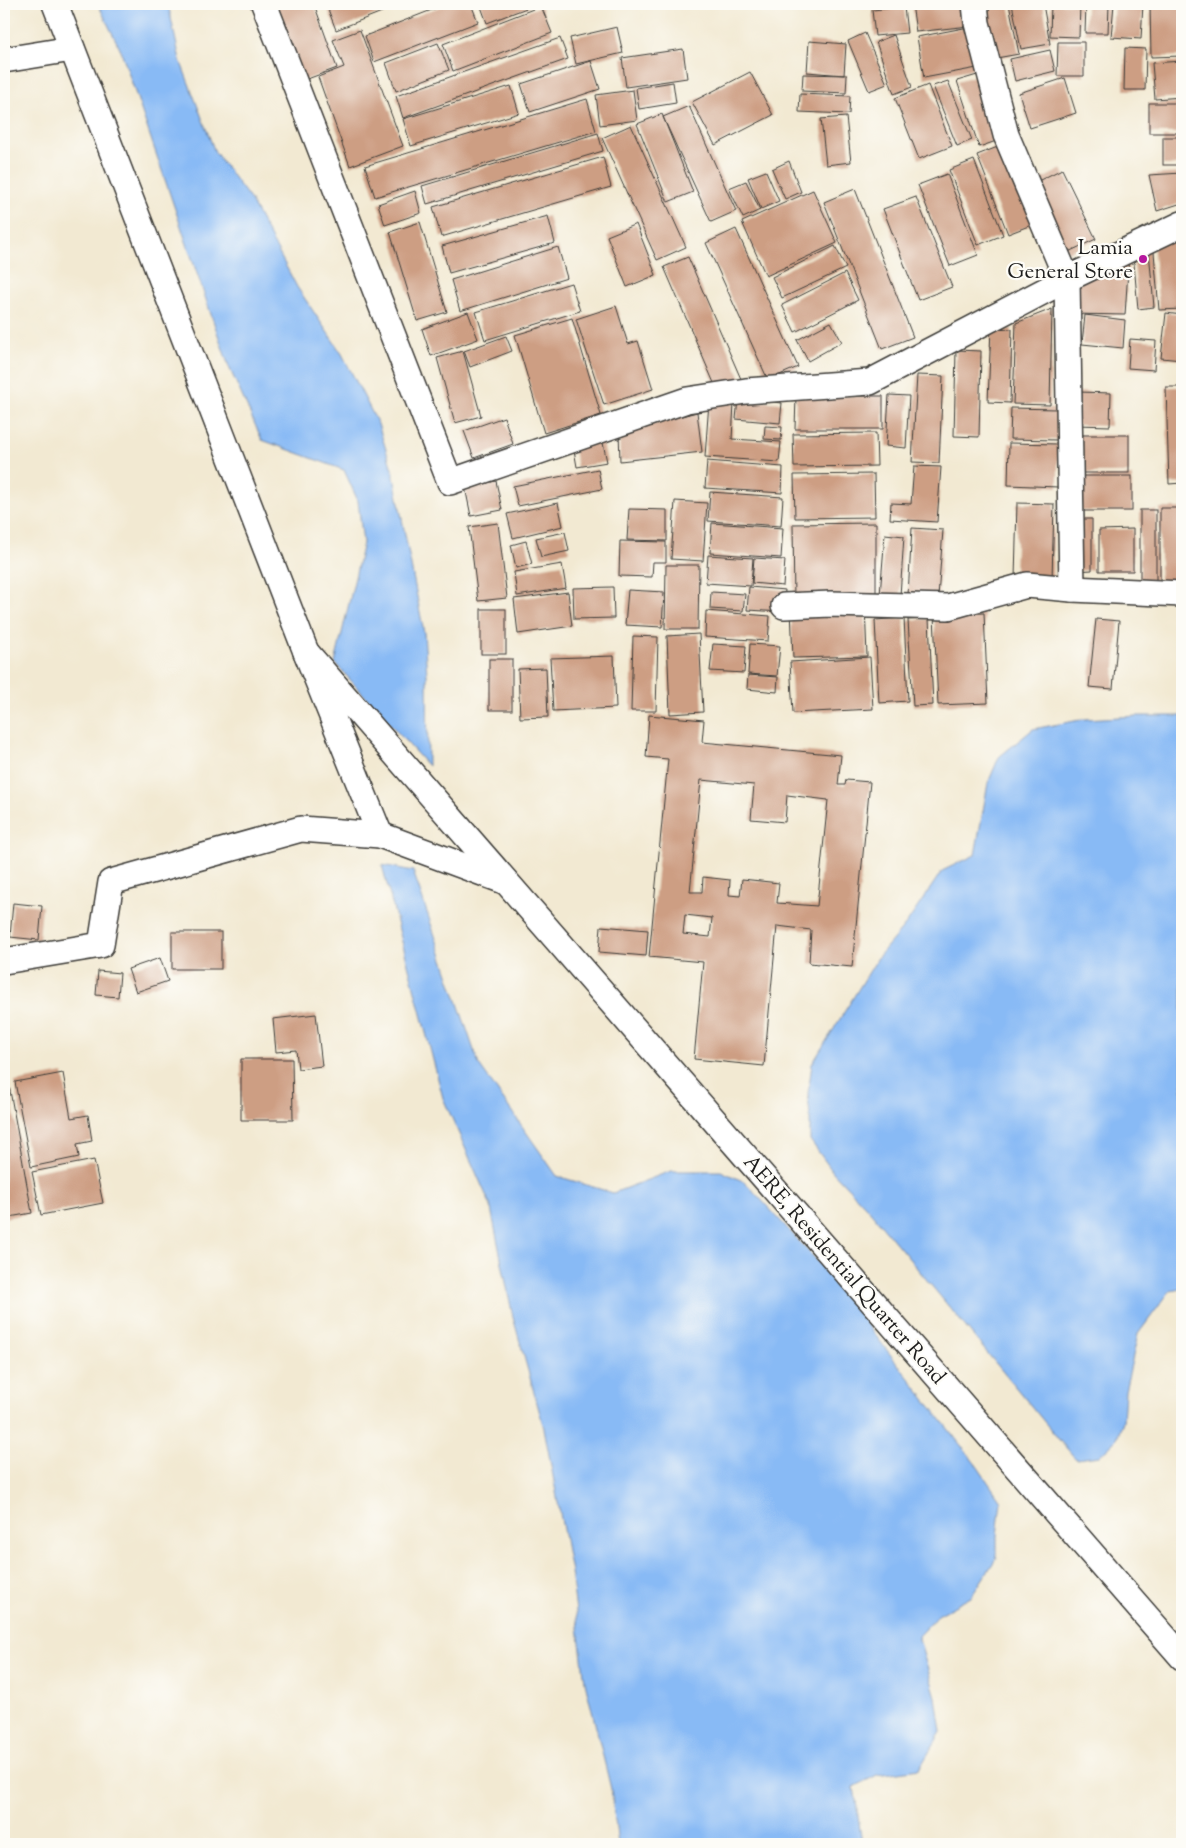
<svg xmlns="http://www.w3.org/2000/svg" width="1186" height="1848" font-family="'Sorts Mill Goudy',serif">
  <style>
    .water { fill: #88baf5; stroke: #526b88 }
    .building { fill: #cd9e83; fill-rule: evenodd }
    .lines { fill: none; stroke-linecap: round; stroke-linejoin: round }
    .minor-casing { stroke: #3c3b37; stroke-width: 28 }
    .minor { stroke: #fff; stroke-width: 25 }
    .poi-dot { fill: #b5179e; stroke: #fdfcf7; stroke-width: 2 }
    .labels { text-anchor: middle; stroke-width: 4.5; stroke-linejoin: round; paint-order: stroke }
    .poi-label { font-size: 21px; fill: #1c1c1c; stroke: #fdfcf7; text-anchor: end }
    .street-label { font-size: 21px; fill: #1c1c1c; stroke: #fdfcf7 }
  </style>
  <rect width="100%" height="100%" fill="#fdfcf7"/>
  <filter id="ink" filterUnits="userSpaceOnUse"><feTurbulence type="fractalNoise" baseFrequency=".02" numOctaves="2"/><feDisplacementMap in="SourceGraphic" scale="10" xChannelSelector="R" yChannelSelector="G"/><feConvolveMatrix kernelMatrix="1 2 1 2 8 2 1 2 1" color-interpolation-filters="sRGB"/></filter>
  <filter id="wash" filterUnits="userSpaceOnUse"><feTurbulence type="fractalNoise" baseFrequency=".0096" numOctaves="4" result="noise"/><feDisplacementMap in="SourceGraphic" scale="20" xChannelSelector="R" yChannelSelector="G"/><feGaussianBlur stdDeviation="1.12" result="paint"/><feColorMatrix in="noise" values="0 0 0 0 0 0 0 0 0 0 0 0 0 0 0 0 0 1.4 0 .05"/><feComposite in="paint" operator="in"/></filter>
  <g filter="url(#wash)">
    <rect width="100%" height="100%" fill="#f2e9d2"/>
    <g class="water">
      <polygon points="98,4 168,4 180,60 215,152 250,199 297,287 342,354 378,424 393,472 424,633 427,675 428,766 335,663 363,543 358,501 344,470 262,440 229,367 121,51"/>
      <polygon points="1138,716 1182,716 1182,1289 1170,1291 1138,1334 1125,1391 1123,1421 1117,1439 1099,1456 1076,1459 1061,1442 868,1209 833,1172 810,1140 810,1118 808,1093 812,1064 879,956 907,923 942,871 975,855 988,783 999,757 1033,729 1085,719"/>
      <polygon points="382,865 413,871 479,1065 557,1176 613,1193 671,1171 721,1171 745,1182 820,1264 977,1466 1001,1501 997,1536 997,1557 971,1597 938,1615 918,1636 936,1697 941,1732 919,1769 877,1775 854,1787 862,1844 618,1844 611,1789 585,1682 571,1572 544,1428 513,1317 490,1204 443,1098"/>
    </g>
    <g id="blocks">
      <g class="building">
        <polygon points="274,4 314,4 337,68 302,81"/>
        <polygon points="326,4 396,4 397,6 336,30"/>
        <polygon points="447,4 471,4 478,22 374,62 365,36"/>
        <polygon points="480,4 537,4 487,23"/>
        <polygon points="912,4 967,4 969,26 916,32"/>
        <polygon points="980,4 1009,4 1019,54 991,59"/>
        <polygon points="1012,4 1043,4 1050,44 1021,49"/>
        <polygon points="1051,4 1080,4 1079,37 1050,36"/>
        <polygon points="1086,4 1109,4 1108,33 1085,33"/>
        <polygon points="1114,4 1143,4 1141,39 1111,37"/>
        <polygon points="1150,4 1182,4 1182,56 1151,57"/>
        <polygon points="541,6 552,33 453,71 443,44"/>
        <polygon points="904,7 907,33 875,36 872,10"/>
        <polygon points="617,27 623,53 576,64 570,38"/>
        <polygon points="969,27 977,68 924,78 917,37"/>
        <polygon points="360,30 403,146 350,166 318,77 344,67 333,40"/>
        <polygon points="865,33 887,84 869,91 848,41"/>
        <polygon points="894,35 912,87 894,94 876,42"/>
        <polygon points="560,38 568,59 403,118 396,96"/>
        <polygon points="809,41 846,44 844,75 807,72"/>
        <polygon points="1058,42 1084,42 1084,76 1057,76"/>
        <polygon points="438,43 449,70 396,91 386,63"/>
        <polygon points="1125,48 1146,49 1145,90 1124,90"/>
        <polygon points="683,49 687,78 626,87 622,58"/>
        <polygon points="1050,50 1055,71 1015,81 1010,59"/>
        <polygon points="591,61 600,89 530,112 521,84"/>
        <polygon points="1182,61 1182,97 1155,99 1152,63"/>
        <polygon points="750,72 773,115 715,145 692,102"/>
        <polygon points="984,73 1005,138 979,147 957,81"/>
        <polygon points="803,74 847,75 846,93 802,91"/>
        <polygon points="1065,78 1076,113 1030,128 1019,93"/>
        <polygon points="948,81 972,140 957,146 933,86"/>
        <polygon points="673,82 676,103 639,109 636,88"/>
        <polygon points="928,85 952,146 919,159 895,98"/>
        <polygon points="511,86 519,113 411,146 403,119"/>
        <polygon points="633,90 637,120 600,125 596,95"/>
        <polygon points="800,94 850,96 849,114 799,112"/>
        <polygon points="587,99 596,131 375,197 365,166"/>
        <rect x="1149" y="103" width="33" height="30"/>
        <polygon points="689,106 736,211 711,222 663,117"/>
        <polygon points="662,114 693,192 668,202 637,124"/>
        <polygon points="846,117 851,162 826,165 821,119"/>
        <polygon points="631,125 686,247 657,260 602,138"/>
        <polygon points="598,133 603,151 427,204 422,186"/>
        <rect x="1163" y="137" width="19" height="28"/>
        <polygon points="1008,143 1039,222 1008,234 977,155"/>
        <polygon points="603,157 611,187 441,237 433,207"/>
        <polygon points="974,160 1003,235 978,245 949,170"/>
        <polygon points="789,161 801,192 785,199 772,169"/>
        <polygon points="1062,169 1096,239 1068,252 1034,183"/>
        <polygon points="766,171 779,201 761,209 748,178"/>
        <polygon points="1182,173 1182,203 1157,211 1149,175"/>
        <polygon points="947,174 978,255 950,266 918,185"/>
        <polygon points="746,181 760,210 743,218 729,188"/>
        <polygon points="855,189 913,337 882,349 824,202"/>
        <polygon points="813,190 837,243 766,276 742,222"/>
        <polygon points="415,191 421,213 385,225 378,204"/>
        <polygon points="916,197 952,287 918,300 883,209"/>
        <polygon points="548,216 555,243 449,273 442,246"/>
        <polygon points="420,222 447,312 417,321 390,232"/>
        <polygon points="636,224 656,275 627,287 607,236"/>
        <polygon points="736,229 798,367 768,380 706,243"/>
        <polygon points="1182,239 1182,309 1159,310 1153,241"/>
        <polygon points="835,246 846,268 782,298 772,277"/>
        <polygon points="558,247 567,278 460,311 451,280"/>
        <polygon points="1149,251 1154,307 1138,309 1133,252"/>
        <polygon points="1129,255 1125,315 1073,314 1073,285"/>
        <polygon points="688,257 741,379 717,390 664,267"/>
        <polygon points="845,273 858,300 795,332 782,305"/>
        <polygon points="571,283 580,311 485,340 476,312"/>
        <polygon points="616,306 628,344 638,341 653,389 604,405 576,319"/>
        <polygon points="1052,309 1050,405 1013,404 1016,323"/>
        <polygon points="468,312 478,339 431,356 422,329"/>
        <polygon points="1166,313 1182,315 1182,360 1161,358"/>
        <polygon points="1085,315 1125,320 1123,348 1082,344"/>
        <polygon points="572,318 601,415 544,433 515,335"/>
        <polygon points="831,322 842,342 808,361 797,340"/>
        <polygon points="991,328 1012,329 1010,403 988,402"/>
        <polygon points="506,336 512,351 470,367 464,351"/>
        <polygon points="1130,339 1156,341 1154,370 1128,368"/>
        <polygon points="956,350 981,351 979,437 954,436"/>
        <polygon points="463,351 481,416 455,423 437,358"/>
        <polygon points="917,375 943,376 939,463 912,462"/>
        <polygon points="1166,387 1182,387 1182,483 1169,484"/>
        <polygon points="1078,392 1111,393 1110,426 1077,425"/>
        <polygon points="889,395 909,396 906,448 886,446"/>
        <polygon points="796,396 883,396 883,429 795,429"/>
        <polygon points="738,399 782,403 780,423 736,419"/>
        <polygon points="709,402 734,403 732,439 781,442 779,462 705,457"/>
        <polygon points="1011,408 1057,409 1057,440 1010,439"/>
        <polygon points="697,412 702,452 620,461 619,432"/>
        <polygon points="504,417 513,444 474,458 464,431"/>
        <polygon points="765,426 782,427 781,440 764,439"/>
        <polygon points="876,433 877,466 794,467 793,434"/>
        <rect x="1078" y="435" width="51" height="38"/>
        <polygon points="602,438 607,462 577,467 573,444"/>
        <polygon points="1009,443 1058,444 1058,487 1008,485"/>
        <polygon points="707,461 783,467 782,493 705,488"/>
        <polygon points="914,466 941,467 937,522 890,519 891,503 911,504"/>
        <polygon points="598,469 602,489 518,506 513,486"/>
        <polygon points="874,474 875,517 795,518 794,475"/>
        <rect x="1081" y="476" width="51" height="35"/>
        <polygon points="496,481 502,510 471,516 465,487"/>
        <polygon points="710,492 783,497 781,526 708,521"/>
        <polygon points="675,501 707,503 703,561 671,559"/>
        <polygon points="558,503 563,526 513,538 507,514"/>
        <polygon points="1017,503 1054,504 1052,579 1015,578"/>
        <rect x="1160" y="508" width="22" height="79"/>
        <polygon points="629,509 667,510 667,541 627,540"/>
        <rect x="1140" y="510" width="16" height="70"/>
        <polygon points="1076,519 1092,519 1092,570 1076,571"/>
        <polygon points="498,523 507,598 478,601 469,527"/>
        <polygon points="712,523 783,528 781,558 710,553"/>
        <polygon points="876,523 876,600 794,601 793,524"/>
        <polygon points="912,528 943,530 938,597 908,595"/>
        <polygon points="1133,529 1133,571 1099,571 1099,530"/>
        <polygon points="565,532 569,551 541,557 536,538"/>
        <polygon points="885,534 904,536 900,596 880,595"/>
        <polygon points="526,541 532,564 516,568 511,545"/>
        <polygon points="620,541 666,542 666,562 653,562 652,577 619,576"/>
        <polygon points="708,555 753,558 751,586 706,583"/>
        <polygon points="754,558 785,560 783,586 752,583"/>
        <polygon points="562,564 566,588 517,596 514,572"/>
        <polygon points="666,565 699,565 698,629 665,629"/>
        <polygon points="613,587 614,618 574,619 573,588"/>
        <polygon points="749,587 785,590 783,612 747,610"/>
        <polygon points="628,590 664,592 662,627 625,625"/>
        <polygon points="568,592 572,626 518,634 514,599"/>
        <polygon points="711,592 745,594 743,611 710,609"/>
        <polygon points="865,606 867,656 793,658 791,609"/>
        <rect x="481" y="609" width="25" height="45"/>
        <polygon points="706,611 770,616 768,641 705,637"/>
        <polygon points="984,613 988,703 938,705 934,615"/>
        <polygon points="904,618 908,701 879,703 875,620"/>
        <polygon points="929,619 933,705 913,706 908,620"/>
        <polygon points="1096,619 1119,621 1113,689 1089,687"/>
        <polygon points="699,634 703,712 670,714 667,636"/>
        <polygon points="633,636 658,637 656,711 631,711"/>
        <polygon points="713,644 746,646 744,673 710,671"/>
        <polygon points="750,644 780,646 777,676 748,674"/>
        <polygon points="614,656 616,708 553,711 550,658"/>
        <polygon points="870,657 873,709 793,713 790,662"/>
        <rect x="489" y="659" width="23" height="51"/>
        <polygon points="546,668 548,717 520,718 518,669"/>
        <polygon points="748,675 778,677 777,692 747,689"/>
        <path d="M649 715 704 720 702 742 841 755 838 785H845L846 780 870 782 852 967 809 963 811 930 777 926 764 1066 694 1059 703 962 649 957 668 759 646 757ZM701 780 754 785 751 819 785 822 787 795 828 800 817 906 777 903 779 883 742 879 740 896 729 895 730 880 703 877 702 892H690ZM685 915 712 918 710 937 683 934Z"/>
        <polygon points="13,903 42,906 39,940 10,937"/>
        <polygon points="601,926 648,930 646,956 599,952"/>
        <rect x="172" y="932" width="49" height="37"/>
        <polygon points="160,958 168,981 136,992 128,969"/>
        <polygon points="98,971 120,973 118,997 96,995"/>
        <polygon points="316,1014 322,1066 298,1069 296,1050 276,1052 273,1019"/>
        <polygon points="241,1059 292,1059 293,1120 241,1120"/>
        <polygon points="63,1073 71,1118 88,1115 92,1141 77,1144 79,1157 31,1167 15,1082"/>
        <polygon points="9,1085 32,1213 4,1218 4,1086"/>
        <polygon points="94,1160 103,1203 41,1215 32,1172"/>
      </g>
    </g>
  </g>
  <g filter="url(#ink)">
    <use href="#blocks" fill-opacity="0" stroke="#3c3b37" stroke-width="1"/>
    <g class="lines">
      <g class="minor-casing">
        <g id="minor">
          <polyline points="55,4 306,652"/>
          <polyline points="264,4 450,482 687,400 746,391 870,382 1067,279 1182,224"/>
          <polyline points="975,4 977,23 1006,135 1067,279 1072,589"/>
          <polyline points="4,60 72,49"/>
          <polyline points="784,606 831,604 948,607 1027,585 1072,589 1182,594"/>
          <polyline points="380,835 306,652 1182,1657"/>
          <polyline points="4,961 101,945 111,882 301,829 380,835 504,881"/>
        </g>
      </g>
      <use href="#minor" class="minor"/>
    </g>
  </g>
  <circle class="poi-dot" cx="1143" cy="259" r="5"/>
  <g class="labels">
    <g class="poi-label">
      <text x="1133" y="254">Lamia<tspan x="1133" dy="24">General Store</tspan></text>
    </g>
    <g class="street-label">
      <text transform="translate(845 1269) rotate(49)" y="7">AERE, Residential Quarter Road</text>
    </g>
  </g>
  <rect width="1186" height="1848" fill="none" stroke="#fdfcf7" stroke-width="20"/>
</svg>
